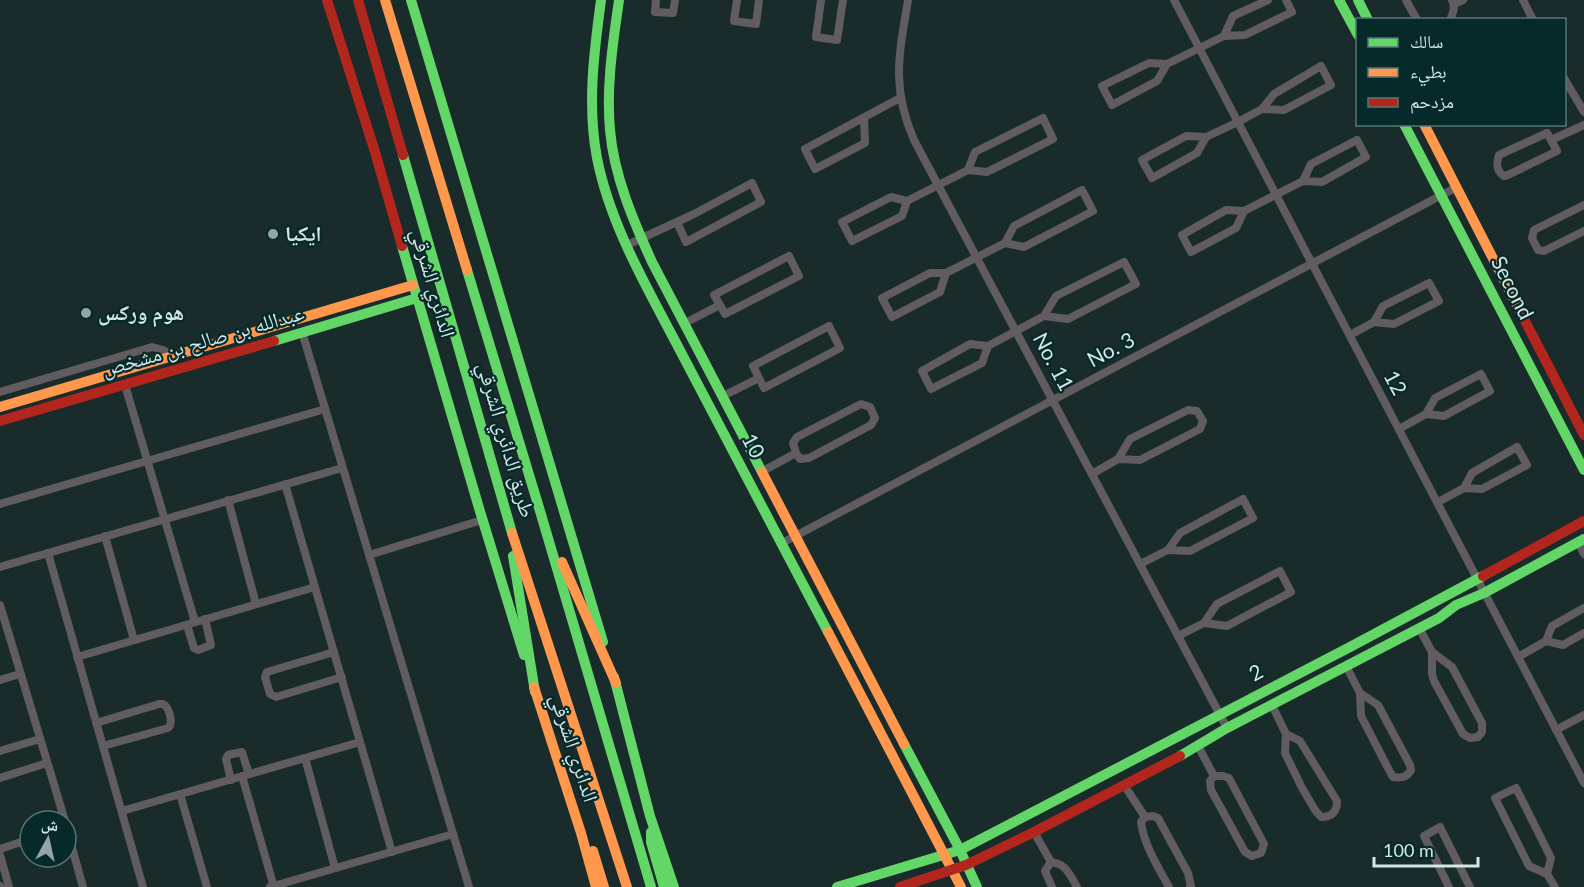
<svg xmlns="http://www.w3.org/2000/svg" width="1584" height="887" font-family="Lato,'Noto Naskh Arabic',sans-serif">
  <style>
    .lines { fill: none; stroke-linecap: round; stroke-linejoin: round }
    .street { stroke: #615c5f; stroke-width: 8 }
    .fast { stroke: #63d668; stroke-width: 10 }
    .slow { stroke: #ff974d; stroke-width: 10 }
    .jam { stroke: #b3261e; stroke-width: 10 }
    .poi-dot { fill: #93a5a5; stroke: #062929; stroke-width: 2 }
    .labels { text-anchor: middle; stroke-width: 4.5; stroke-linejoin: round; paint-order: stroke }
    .poi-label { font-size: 21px; font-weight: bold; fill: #d4e6e6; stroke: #062929; text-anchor: start }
    .street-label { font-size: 21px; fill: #d4e6e6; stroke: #062929 }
  </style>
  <rect width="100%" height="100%" fill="#192b2b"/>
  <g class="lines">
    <g class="street">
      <polyline points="656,0 655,12 673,13 675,0"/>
      <polyline points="737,0 734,21 756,24 759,0"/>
      <polyline points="821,0 816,37 837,40 843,0"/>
      <path d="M908 0C899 55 891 87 914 140L1227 728"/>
      <polyline points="1174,0 1584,783"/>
      <polyline points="1406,0 1417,20"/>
      <polyline points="1523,0 1533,20"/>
      <polyline points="1454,4 1463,0"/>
      <path d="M1450 20C1453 13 1456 7 1452 0"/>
      <polyline points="1224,36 1233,16 1268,0"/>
      <polyline points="1167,64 1157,81 1112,105 1102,86 1149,63 1167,64 1224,36 1245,35 1292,12 1286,0"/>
      <polyline points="1564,78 1584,112"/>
      <polyline points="864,118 865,143 815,169 805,149 900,98"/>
      <path d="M1547 133 1557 151 1508 175 1504 176C1496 171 1496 164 1499 155Z"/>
      <polyline points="1206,137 1197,153 1152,178 1142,160 1186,136 1206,137 1238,122 1262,109 1274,94 1321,66 1331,85 1284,110 1262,109"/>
      <polyline points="1551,140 1584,125"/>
      <polyline points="907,201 902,216 852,241 842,222 891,197 907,201 968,170 975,152 1043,118 1053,139 987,172 968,170"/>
      <polyline points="1584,205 1534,230 1532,238 1538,250 1544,251 1584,231"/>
      <polyline points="1244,211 1236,228 1191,252 1182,235 1226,210 1244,211 1303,181 1322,182 1366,157 1357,140 1311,164 1303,181"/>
      <polyline points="627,245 694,214 752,183 761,202 686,242 677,222"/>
      <polyline points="946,273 940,292 892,317 882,298 930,273 946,273 1005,243 1014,226 1082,190 1093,211 1024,247 1005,243"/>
      <polyline points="685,323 720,305 725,314 799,276 789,256 714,295 720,305"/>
      <polyline points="302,332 469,887"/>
      <polyline points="1350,335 1374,322 1383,306 1429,283 1439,301 1394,324 1374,322"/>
      <polyline points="988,346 982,363 931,389 922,371 970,344 988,346 1044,316 1056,296 1124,262 1136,284 1068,319 1044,316"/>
      <polyline points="125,385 195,622"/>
      <polyline points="0,392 152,347 163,350 173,356"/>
      <polyline points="723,396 759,378 764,388 840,348 829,326 753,366 759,378"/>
      <polyline points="1399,429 1426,414 1435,398 1481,374 1490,391 1444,416 1426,414"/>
      <polyline points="763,471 796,453 800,459 809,458 871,425 875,418 870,407 861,404 797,437 793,443 796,453"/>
      <polyline points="1092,474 1118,459 1130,439 1188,410 1197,411 1203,421 1200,429 1140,460 1118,459"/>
      <polyline points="285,484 392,852"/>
      <polyline points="228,500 256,604"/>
      <polyline points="1438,502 1464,488 1472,473 1517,447 1527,465 1482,489 1464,488"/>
      <polyline points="0,504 325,409"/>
      <polyline points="105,536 134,640"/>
      <polyline points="1578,542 1584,554"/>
      <polyline points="782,543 1457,187"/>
      <polyline points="48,553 143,887"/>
      <polyline points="369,555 482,520"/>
      <polyline points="1140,564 1168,550 1180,533 1243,499 1253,518 1190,551 1168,550"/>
      <polyline points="0,567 342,468"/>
      <polyline points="0,605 65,821"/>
      <polyline points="187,625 194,648 198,650 211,645 205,619"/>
      <polyline points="1419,628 1432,652 1432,674 1434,681 1463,734 1470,738 1478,737 1482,732 1482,723 1452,667 1432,652"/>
      <polyline points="1178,636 1204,623 1217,604 1280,571 1291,592 1227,626 1204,623"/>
      <polyline points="1546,641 1563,645 1584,633"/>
      <polyline points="334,652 267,672 265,677 270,694 276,697 342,677"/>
      <polyline points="77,657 315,587"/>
      <polyline points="1518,657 1546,641 1552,626 1584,608"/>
      <path d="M1346 666 1360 693 1361 716 1390 772 1393 777C1401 778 1407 778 1411 770L1410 765 1378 705 1360 693"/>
      <polyline points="0,680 20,674"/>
      <path d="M1272 705 1286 734 1285 753 1301 786 1315 810 1321 817C1332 817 1337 812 1337 801L1300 741 1286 734"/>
      <path d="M96 723 159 704H163C169 707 172 719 170 726L168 728 103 746"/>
      <polyline points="1556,730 1584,715"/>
      <polyline points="1198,746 1214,776 1210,781 1211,790 1245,852 1252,856 1261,853 1264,844 1229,778 1223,776 1214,776"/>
      <polyline points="0,751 40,739"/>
      <polyline points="305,758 335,868"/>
      <polyline points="242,776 274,887"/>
      <polyline points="0,778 47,763"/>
      <polyline points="231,780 226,759 228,755 242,752 249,774"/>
      <polyline points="1124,785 1145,817"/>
      <polyline points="180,794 207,887"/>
      <polyline points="122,811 360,742"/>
      <polyline points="1145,817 1153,816 1158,818 1188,873 1191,886 1190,887"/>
      <path d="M1145 817 1141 822C1144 845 1158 867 1169 887"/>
      <polyline points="66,826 83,887"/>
      <polyline points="1034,832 1051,862"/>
      <polyline points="0,849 30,839"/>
      <polyline points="0,855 9,887"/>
      <path d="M1051 862C1067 864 1069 874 1077 887"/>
      <polyline points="1051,862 1045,871 1052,887"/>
      <polyline points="1547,874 1551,858 1516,788 1495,798 1529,866 1547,874 1555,887"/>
      <polyline points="0,886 1,887"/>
      <polyline points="270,887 453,834"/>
      <polyline points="1449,887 1424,836 1440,827 1470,887"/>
    </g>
    <g class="fast">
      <polyline points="411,0 603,642"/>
      <path d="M601 0C594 52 587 106 597 158 611 229 651 294 684 358 732 449 780 540 828 632"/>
      <path d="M619 0C613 43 606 86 610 130 614 176 633 220 652 262L762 472"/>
      <polyline points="1339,0 1358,35"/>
      <polyline points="1358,0 1368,20"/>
      <polyline points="1404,124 1584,470"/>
      <polyline points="403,155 512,533"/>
      <polyline points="402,246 479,508 524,655"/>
      <polyline points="467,270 540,511 651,887"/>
      <polyline points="274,341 417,298"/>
      <polyline points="513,556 535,692"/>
      <polyline points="614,677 650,816 674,887"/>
      <polyline points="904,744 960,850 977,887"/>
      <polyline points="1180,756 1227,728 1439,618 1456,605 1484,593 1584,539"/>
      <polyline points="651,832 651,842 664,887"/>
      <polyline points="837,887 960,850 1350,647 1483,576"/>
    </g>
    <g class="slow">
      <polyline points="385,0 467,270"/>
      <polyline points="1424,124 1523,317"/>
      <polyline points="0,407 413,285"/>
      <polyline points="762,472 904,744"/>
      <polyline points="512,533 627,887"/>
      <polyline points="562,562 616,683"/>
      <polyline points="828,632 961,887"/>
      <polyline points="534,687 581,833 596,887"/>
      <polyline points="593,851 604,887"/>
    </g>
    <g class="jam">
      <polyline points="327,0 375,152 402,246"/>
      <polyline points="358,0 403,155"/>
      <polyline points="1523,317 1584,435"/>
      <polyline points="0,421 274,341"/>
      <polyline points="1483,576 1584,521"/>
      <polyline points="900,887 966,865 1034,832 1180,756"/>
    </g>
  </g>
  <g class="poi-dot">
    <circle cx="273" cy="234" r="6"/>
    <circle cx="86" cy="313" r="6"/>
  </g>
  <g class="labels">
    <g class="poi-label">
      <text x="285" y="241">ايكيا</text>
      <text x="98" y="320">هوم وركس</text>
    </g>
    <g class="street-label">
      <text transform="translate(433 283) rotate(74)" y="7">الدائري الشرقي</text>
      <text transform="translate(1512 288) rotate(63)" y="7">Second</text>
      <text transform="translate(203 341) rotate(-16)" y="7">عبدالله بن صالح بن مشخص</text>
      <text transform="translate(1111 350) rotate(-28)" y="7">No. 3</text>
      <text transform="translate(1053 362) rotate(62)" y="7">No. 11</text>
      <text transform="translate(1395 383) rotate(62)" y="7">12</text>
      <text transform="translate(506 440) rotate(74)" y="7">طريق الدائري الشرقي</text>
      <text transform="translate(753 446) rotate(62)" y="7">10</text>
      <text transform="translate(1256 673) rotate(-28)" y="7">2</text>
      <text transform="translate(574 748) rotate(72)" y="7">الدائري الشرقي</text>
    </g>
  </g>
  <rect x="1356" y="18" width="210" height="108" fill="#062929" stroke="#587575" stroke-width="1.5"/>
  <rect x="1368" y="38" width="30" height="9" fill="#63d668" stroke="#587575" stroke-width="1.5"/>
  <text x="1410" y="48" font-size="18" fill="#d4e6e6">سالك</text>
  <rect x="1368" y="68" width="30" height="9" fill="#ff974d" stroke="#587575" stroke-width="1.5"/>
  <text x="1410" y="78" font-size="18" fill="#d4e6e6">بطيء</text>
  <rect x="1368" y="98" width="30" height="9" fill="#b3261e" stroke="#587575" stroke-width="1.5"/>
  <text x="1410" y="108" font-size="18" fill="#d4e6e6">مزدحم</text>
  <g transform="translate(48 839) rotate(8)"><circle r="28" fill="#062929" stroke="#587575" stroke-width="1.5"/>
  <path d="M0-4.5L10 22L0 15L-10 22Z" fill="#93a5a5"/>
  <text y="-9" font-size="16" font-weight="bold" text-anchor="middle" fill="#d4e6e6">ش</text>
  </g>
  <path d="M1374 857v9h104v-9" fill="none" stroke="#d4e6e6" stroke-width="3"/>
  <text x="1383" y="857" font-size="18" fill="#d4e6e6" stroke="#062929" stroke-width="4.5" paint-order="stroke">100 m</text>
</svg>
